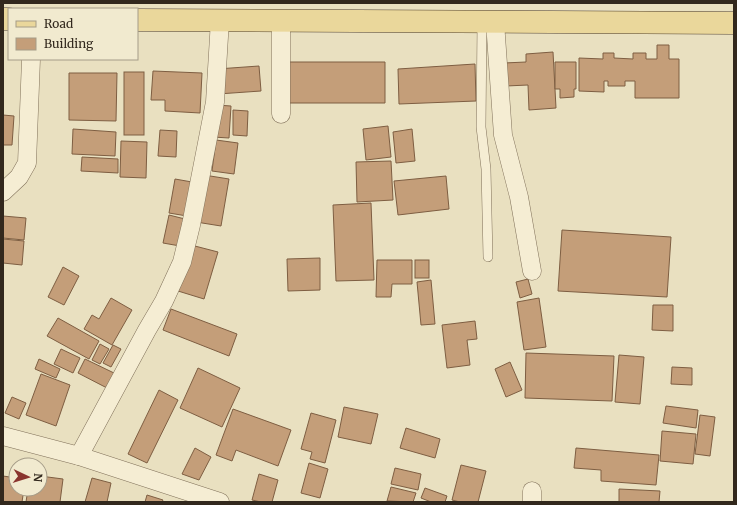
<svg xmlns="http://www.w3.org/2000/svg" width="737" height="505" font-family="Merriweather,serif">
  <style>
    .building { fill: #c49e79; stroke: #7e5e42 }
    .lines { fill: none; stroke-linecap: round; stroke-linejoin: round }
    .lane-casing { stroke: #81715a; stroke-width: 10 }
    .street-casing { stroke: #81715a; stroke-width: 19 }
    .primary-casing { stroke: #4f3f2e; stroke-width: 23 }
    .lane { stroke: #f5edd3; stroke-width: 9 }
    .street { stroke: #f5edd3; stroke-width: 18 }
    .primary { stroke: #ead79b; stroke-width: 22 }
  </style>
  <rect width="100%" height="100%" fill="#e9e0c0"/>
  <g class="building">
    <polygon points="657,45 669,45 669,59 679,59 679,98 635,98 635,81 625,81 625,86 608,86 608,81 604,81 604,92 579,91 579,58 603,59 603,53 614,53 614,58 633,59 633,53 646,53 646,59 657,59"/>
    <polygon points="553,52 556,108 529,110 528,85 506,86 504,63 526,62 526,54"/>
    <polygon points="289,62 385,62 385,103 288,103"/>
    <polygon points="555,62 576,62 576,89 574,89 574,97 560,98 560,89 555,89"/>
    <polygon points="475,64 476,101 399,104 398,69"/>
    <polygon points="259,66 261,91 218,94 217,69"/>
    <polygon points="153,71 202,73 200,113 165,111 165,100 151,100"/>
    <rect x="124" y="72" width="20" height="63"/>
    <polygon points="69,73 117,73 116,121 69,120"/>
    <polygon points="216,105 231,106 229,138 213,137"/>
    <polygon points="233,110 248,111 247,136 233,135"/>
    <polygon points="3,115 14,116 12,145 3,145"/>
    <polygon points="388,126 391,157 366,160 363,129"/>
    <polygon points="73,129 116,132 115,156 72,154"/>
    <polygon points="412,129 415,161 396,163 393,132"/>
    <polygon points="160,130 177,131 176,157 158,156"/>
    <polygon points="216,140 238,143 234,174 212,171"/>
    <polygon points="121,141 147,142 146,178 120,177"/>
    <polygon points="82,157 118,159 118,173 81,171"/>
    <polygon points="391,161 393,200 357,202 356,162"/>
    <polygon points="204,175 229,179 221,226 196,222"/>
    <polygon points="446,176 449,209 398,215 394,181"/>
    <polygon points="175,179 192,182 187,216 169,213"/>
    <polygon points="371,203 374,280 336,281 333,205"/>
    <polygon points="169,215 185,219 180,246 163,243"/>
    <polygon points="3,216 26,218 24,240 3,238"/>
    <polygon points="562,230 671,237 667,297 558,291"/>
    <polygon points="3,239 24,241 22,265 3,263"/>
    <polygon points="191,245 218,252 204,299 178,291"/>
    <polygon points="320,258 320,290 288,291 287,259"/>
    <polygon points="377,260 412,260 412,284 392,284 391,297 376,297"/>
    <rect x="415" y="260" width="14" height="18"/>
    <polygon points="63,267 79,276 64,305 48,297"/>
    <polygon points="528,279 532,294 520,298 516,282"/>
    <polygon points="431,280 435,324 421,325 417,282"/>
    <polygon points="111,298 132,310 112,345 84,329 92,315 99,319"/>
    <polygon points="539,298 546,347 524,350 517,302"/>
    <polygon points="653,305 673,305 673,331 652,330"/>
    <polygon points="171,309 237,334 229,356 163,330"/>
    <polygon points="58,318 99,341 89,359 47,336"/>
    <polygon points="475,321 477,339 467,340 470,365 447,368 442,325"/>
    <polygon points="100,344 109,349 100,364 92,360"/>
    <polygon points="113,345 121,349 111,367 103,363"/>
    <polygon points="61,349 80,358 73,373 54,364"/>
    <polygon points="526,353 614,356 612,401 525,398"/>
    <polygon points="619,355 644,357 640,404 615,402"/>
    <polygon points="39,359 60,369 56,378 35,369"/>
    <polygon points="85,359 114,373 107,388 78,373"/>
    <polygon points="510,362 522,390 506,397 495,369"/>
    <polygon points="672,367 692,368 692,385 671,384"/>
    <polygon points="198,368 240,388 222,427 180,408"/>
    <polygon points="41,374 70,385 56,426 26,415"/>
    <polygon points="159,390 178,400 147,463 128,454"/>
    <polygon points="12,397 26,403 19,419 5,413"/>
    <polygon points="666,406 698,410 696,428 663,423"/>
    <polygon points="344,407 378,414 371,444 338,437"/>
    <polygon points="233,409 291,430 278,466 236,450 232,461 216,455"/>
    <polygon points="311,413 336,420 325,463 310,459 312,452 301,449"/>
    <polygon points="700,415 715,417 710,456 695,454"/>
    <polygon points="406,428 440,439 435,458 400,448"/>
    <polygon points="662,431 696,434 693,464 660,461"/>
    <polygon points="195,448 211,457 199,480 182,474"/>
    <polygon points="576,448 659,455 656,485 601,481 601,470 574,468"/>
    <polygon points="309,463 328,469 320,498 301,493"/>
    <polygon points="461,465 486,471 478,502 460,502 452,500"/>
    <polygon points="395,468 421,474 418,490 391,484"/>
    <polygon points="259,474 278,480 272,502 261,502 252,500"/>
    <polygon points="3,476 16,478 16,489 24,489 22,502 3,502"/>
    <polygon points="40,476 63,479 60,502 26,502 28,489 40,489"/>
    <polygon points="92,478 111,483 107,502 85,502"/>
    <polygon points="391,487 416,493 413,502 387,501"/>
    <polygon points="425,488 447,496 445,502 431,502 421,498"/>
    <polygon points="619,489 660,491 659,502 619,502"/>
    <polygon points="147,495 163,500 162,502 145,502"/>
  </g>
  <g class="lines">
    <g class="lane-casing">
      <polyline id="lane" points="482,22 481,127 486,169 488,257"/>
    </g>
    <g class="street-casing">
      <g id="street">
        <polyline points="495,22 503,135 519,197 532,271"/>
        <polyline points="281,114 281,21"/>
        <polyline points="3,192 19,177 27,163 31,59"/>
        <polyline points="3,436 79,456 220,502"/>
        <polyline points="79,456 147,330 164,301 182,262 191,225 215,102 220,20"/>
        <polyline points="532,502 532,491"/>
      </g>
    </g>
    <g class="primary-casing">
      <g id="primary">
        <polyline points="3,19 9,19"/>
        <polyline points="137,20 734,23"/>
      </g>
    </g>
    <use href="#lane" class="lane"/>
    <use href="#street" class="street"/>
    <use href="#primary" class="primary"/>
  </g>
  <rect width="737" height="505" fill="none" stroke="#32281d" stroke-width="8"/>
  <rect x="8" y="8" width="130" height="52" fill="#f1eacf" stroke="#a59c88"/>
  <rect x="16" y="21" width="20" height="6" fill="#ead79b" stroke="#a59c88"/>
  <text x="44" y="28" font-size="12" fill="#32281d">Road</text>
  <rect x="16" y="38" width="20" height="12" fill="#c49e79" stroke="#a59c88"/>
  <text x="44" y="48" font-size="12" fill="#32281d">Building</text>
  <g transform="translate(28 477) rotate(94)"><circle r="19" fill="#f1eacf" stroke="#a59c88"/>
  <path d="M0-3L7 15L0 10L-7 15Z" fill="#8a352f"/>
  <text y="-6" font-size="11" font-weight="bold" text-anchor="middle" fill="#32281d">N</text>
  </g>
</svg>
